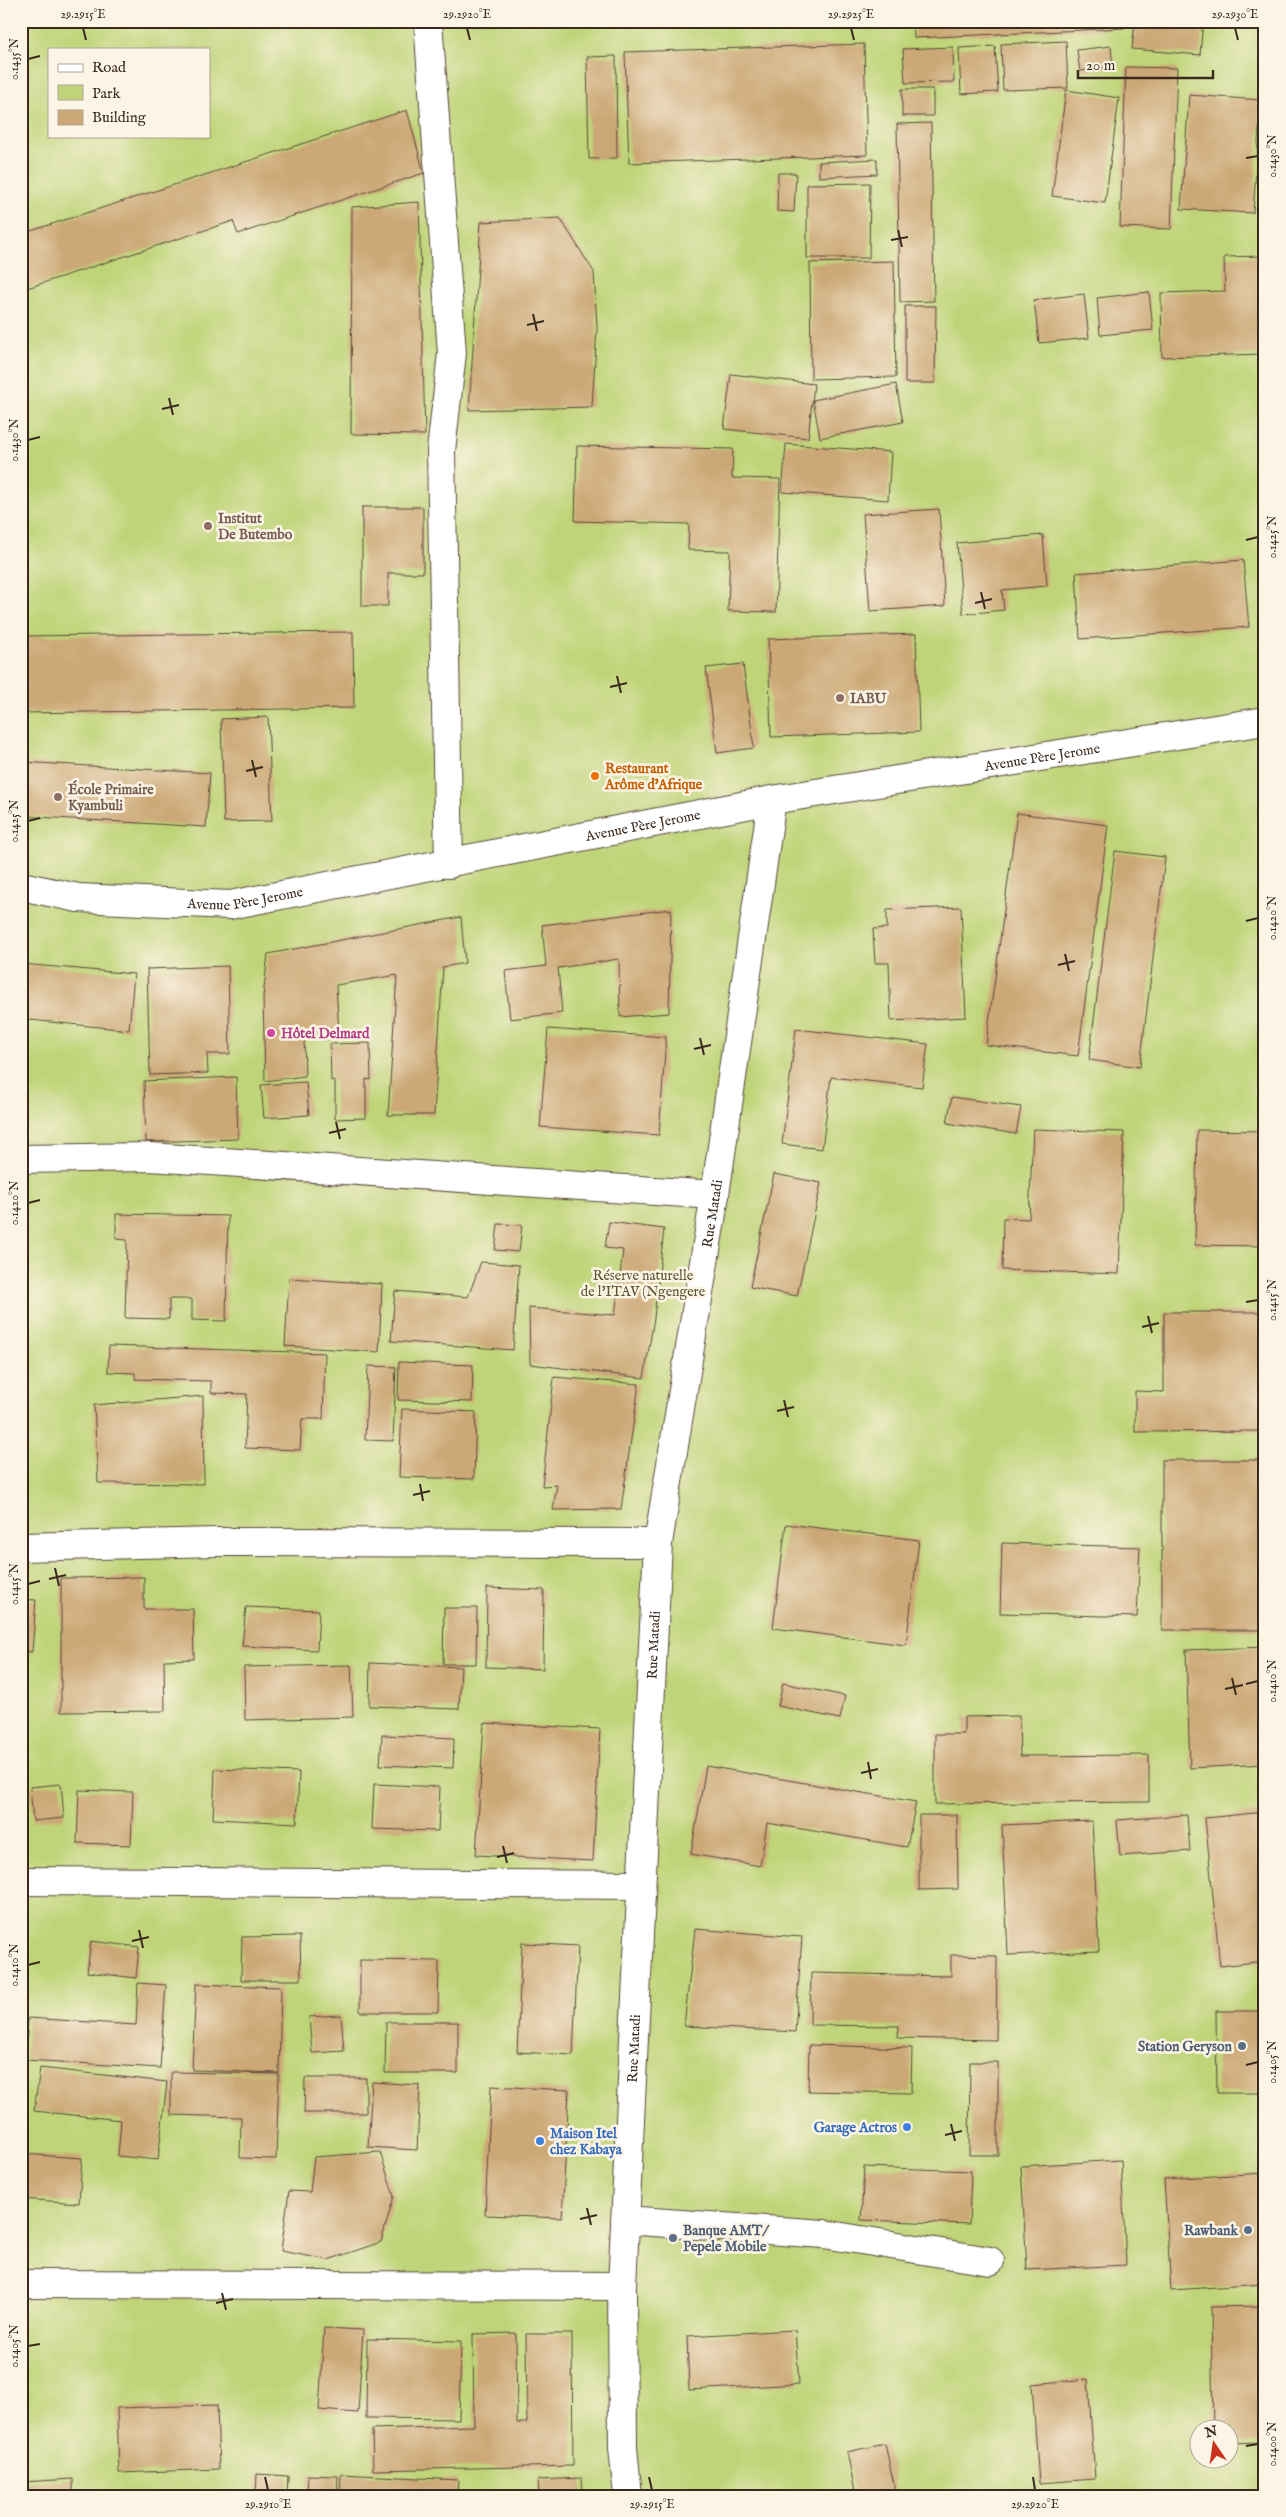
<svg xmlns="http://www.w3.org/2000/svg" width="1286" height="2517" font-family="'IM FELL English',serif">
  <style>
    .green { fill: #bfd478; stroke: #7d7f4b; fill-rule: evenodd }
    .building { fill: #cca876 }
    .lines { fill: none; stroke-linecap: round; stroke-linejoin: round }
    .minor-casing { stroke: #564537; stroke-width: 30 }
    .tertiary-casing { stroke: #564537; stroke-width: 30 }
    .minor { stroke: #fff; stroke-width: 28 }
    .tertiary { stroke: #fff; stroke-width: 28 }
    .ticks { fill: none; stroke: #3b2a1e; stroke-width: 2 }
    .education-dot { fill: #8d6e63; stroke: #fcf5e5; stroke-width: 2 }
    .food-dot { fill: #e8710a; stroke: #fcf5e5; stroke-width: 2 }
    .hotel-dot { fill: #d1479c; stroke: #fcf5e5; stroke-width: 2 }
    .service-dot { fill: #5c6f8a; stroke: #fcf5e5; stroke-width: 2 }
    .shop-dot { fill: #3f7fe0; stroke: #fcf5e5; stroke-width: 2 }
    .labels { text-anchor: middle; stroke-width: 5; stroke-linejoin: round; paint-order: stroke }
    .education-label { font-size: 14px; font-weight: bold; fill: #785e54; stroke: #fcf5e5; text-anchor: start }
    .street-label { font-size: 14px; fill: #3b2a1e; stroke: #fcf5e5 }
    .food-label { font-size: 14px; font-weight: bold; fill: #c56008; stroke: #fcf5e5; text-anchor: start }
    .hotel-label { font-size: 14px; font-weight: bold; fill: #b23c85; stroke: #fcf5e5; text-anchor: start }
    .park-label { font-size: 14px; fill: #5c5434; stroke: #fcf5e5 }
    .service-label { font-size: 14px; font-weight: bold; fill: #4e5e75; stroke: #fcf5e5; text-anchor: end }
    .shop-label { font-size: 14px; font-weight: bold; fill: #366cbe; stroke: #fcf5e5; text-anchor: end }
    .neatline { fill: none; stroke: #3b2a1e; stroke-width: 2 }
    .ticks-label { font-size: 12px; text-anchor: middle; fill: #3b2a1e }
  </style>
  <rect width="100%" height="100%" fill="#fcf5e5"/>
  <filter id="ink" filterUnits="userSpaceOnUse"><feTurbulence type="fractalNoise" baseFrequency=".02" numOctaves="2"/><feDisplacementMap in="SourceGraphic" scale="10" xChannelSelector="R" yChannelSelector="G"/><feConvolveMatrix kernelMatrix="1 2 1 2 8 2 1 2 1" color-interpolation-filters="sRGB"/></filter>
  <filter id="wash" filterUnits="userSpaceOnUse"><feTurbulence type="fractalNoise" baseFrequency=".0096" numOctaves="4" result="noise"/><feDisplacementMap in="SourceGraphic" scale="20" xChannelSelector="R" yChannelSelector="G"/><feGaussianBlur stdDeviation="1.12" result="paint"/><feColorMatrix in="noise" values="0 0 0 0 0 0 0 0 0 0 0 0 0 0 0 0 0 1.4 0 .05"/><feComposite in="paint" operator="in"/></filter>
  <g filter="url(#wash)">
    <rect width="100%" height="100%" fill="#f2e0c2"/>
    <path class="green" d="M21 21H1265V2496H21ZM49 49H209V136H49ZM1198 2430H1228V2460H1198Z"/>
    <g id="blocks">
      <g class="building">
        <polygon points="913,21 1124,21 1124,28 914,38"/>
        <polygon points="1135,21 1203,21 1200,55 1132,49"/>
        <polygon points="1066,41 1068,88 1003,90 1001,44"/>
        <polygon points="864,44 867,155 629,163 625,52"/>
        <polygon points="995,46 998,92 961,94 959,48"/>
        <polygon points="1111,46 1113,67 1080,71 1077,50"/>
        <polygon points="953,47 954,82 905,83 903,49"/>
        <polygon points="616,56 617,158 589,159 587,57"/>
        <polygon points="1126,67 1177,68 1171,229 1120,227"/>
        <rect x="902" y="89" width="31" height="27"/>
        <polygon points="1066,90 1119,98 1105,203 1052,196"/>
        <polygon points="1189,95 1261,100 1253,213 1181,209"/>
        <polygon points="407,110 424,173 238,234 233,221 21,290 21,234"/>
        <polygon points="931,123 934,301 900,302 897,124"/>
        <polygon points="877,159 877,174 819,177 819,162"/>
        <polygon points="778,173 796,173 794,212 777,211"/>
        <polygon points="870,183 869,258 807,258 807,184"/>
        <polygon points="419,202 425,435 351,434 352,207"/>
        <polygon points="560,218 594,272 597,328 592,407 469,410 481,222"/>
        <polygon points="1265,256 1265,354 1162,357 1161,293 1225,291 1224,257"/>
        <polygon points="894,261 896,377 811,379 810,263"/>
        <polygon points="1149,292 1153,330 1100,335 1097,298"/>
        <polygon points="1084,294 1089,338 1039,343 1034,300"/>
        <polygon points="905,306 936,306 935,383 905,383"/>
        <polygon points="731,374 814,384 808,438 724,429"/>
        <polygon points="896,384 903,422 820,438 813,400"/>
        <polygon points="786,444 891,452 888,500 782,492"/>
        <polygon points="577,446 733,449 732,478 780,479 776,612 728,611 730,551 688,550 689,524 575,521"/>
        <polygon points="362,507 423,507 423,573 388,573 388,606 362,606"/>
        <polygon points="939,509 945,606 870,611 863,514"/>
        <polygon points="1043,535 1047,586 1002,590 1004,610 963,614 957,543"/>
        <polygon points="1243,560 1249,627 1080,639 1076,573"/>
        <polygon points="353,632 354,708 21,713 21,636"/>
        <polygon points="916,634 919,732 771,737 768,639"/>
        <polygon points="743,664 754,748 717,753 706,668"/>
        <polygon points="268,717 272,821 224,822 221,719"/>
        <polygon points="21,762 210,773 206,827 21,816"/>
        <polygon points="1017,813 1108,825 1078,1056 986,1045"/>
        <polygon points="1115,851 1165,857 1140,1067 1089,1060"/>
        <polygon points="961,907 966,1017 891,1021 889,963 875,963 873,929 887,928 887,910"/>
        <polygon points="671,909 669,1013 620,1017 619,959 558,968 562,1013 510,1019 505,971 546,966 542,925"/>
        <polygon points="461,917 465,963 443,967 434,1115 388,1115 397,975 336,985 339,1033 304,1038 305,1076 265,1081 263,997 268,954"/>
        <polygon points="22,964 134,974 129,1030 21,1019"/>
        <polygon points="228,966 230,1054 207,1054 208,1073 150,1075 147,969"/>
        <polygon points="548,1029 666,1037 659,1135 540,1127"/>
        <polygon points="796,1029 928,1044 922,1087 831,1077 822,1149 782,1144"/>
        <polygon points="370,1043 371,1080 366,1079 366,1118 335,1119 335,1080 331,1081 330,1044"/>
        <polygon points="236,1077 238,1139 146,1142 144,1081"/>
        <polygon points="306,1082 309,1115 264,1118 261,1085"/>
        <polygon points="952,1097 1021,1107 1016,1134 947,1123"/>
        <polygon points="1033,1129 1124,1132 1119,1274 1002,1270 1003,1218 1029,1219"/>
        <polygon points="1197,1130 1265,1131 1265,1246 1195,1245"/>
        <polygon points="774,1174 821,1183 797,1296 750,1287"/>
        <polygon points="116,1214 228,1216 226,1321 192,1320 192,1299 169,1299 169,1319 125,1318 127,1240 116,1239"/>
        <polygon points="609,1222 664,1229 654,1318 644,1378 530,1364 529,1308 615,1315 623,1250 605,1248"/>
        <polygon points="498,1224 522,1225 519,1252 495,1250"/>
        <polygon points="481,1262 519,1265 513,1350 391,1341 395,1291 468,1297"/>
        <polygon points="289,1278 382,1284 379,1352 285,1346"/>
        <polygon points="1164,1312 1265,1312 1265,1431 1135,1432 1135,1391 1164,1392"/>
        <polygon points="109,1346 325,1353 323,1419 302,1419 300,1450 245,1448 247,1394 211,1393 211,1381 135,1379 135,1373 108,1372"/>
        <polygon points="399,1362 473,1365 472,1402 398,1400"/>
        <polygon points="368,1366 396,1367 393,1441 365,1440"/>
        <polygon points="554,1377 639,1384 621,1509 553,1510 557,1485 542,1486"/>
        <polygon points="203,1396 204,1484 98,1483 94,1405"/>
        <polygon points="402,1409 476,1412 474,1479 399,1477"/>
        <rect x="1162" y="1460" width="103" height="170"/>
        <polygon points="786,1524 919,1540 906,1645 773,1628"/>
        <polygon points="1002,1543 1140,1547 1137,1617 1000,1613"/>
        <polygon points="144,1577 144,1609 193,1609 194,1659 164,1660 165,1711 61,1712 61,1578"/>
        <polygon points="487,1588 544,1590 543,1669 486,1667"/>
        <polygon points="21,1599 36,1600 32,1652 21,1651"/>
        <polygon points="246,1607 319,1610 317,1650 242,1646"/>
        <polygon points="444,1608 477,1608 476,1664 443,1664"/>
        <polygon points="1265,1647 1265,1764 1190,1768 1186,1650"/>
        <polygon points="370,1663 461,1667 459,1709 369,1706"/>
        <polygon points="351,1665 353,1717 245,1720 244,1667"/>
        <polygon points="783,1683 845,1696 840,1719 778,1706"/>
        <polygon points="1019,1716 1020,1756 1149,1755 1149,1802 935,1804 935,1734 964,1734 964,1717"/>
        <polygon points="484,1723 600,1729 593,1861 476,1855"/>
        <polygon points="382,1735 454,1738 453,1768 380,1765"/>
        <polygon points="706,1766 916,1802 907,1847 767,1823 760,1866 691,1854"/>
        <polygon points="215,1769 299,1772 297,1823 213,1819"/>
        <polygon points="61,1784 64,1818 33,1821 30,1787"/>
        <polygon points="374,1784 440,1787 438,1831 372,1829"/>
        <polygon points="79,1790 133,1792 131,1845 77,1843"/>
        <polygon points="1265,1812 1265,1961 1220,1966 1205,1818"/>
        <polygon points="919,1815 957,1815 958,1889 919,1890"/>
        <polygon points="1187,1815 1190,1851 1120,1856 1117,1820"/>
        <polygon points="1092,1821 1099,1951 1008,1955 1002,1825"/>
        <polygon points="695,1929 802,1937 795,2032 684,2026"/>
        <polygon points="300,1936 301,1980 241,1980 242,1937"/>
        <polygon points="91,1941 139,1947 136,1978 87,1972"/>
        <polygon points="522,1943 578,1946 573,2055 517,2052"/>
        <polygon points="951,1955 997,1956 996,2040 898,2038 899,2026 810,2025 811,1973 951,1976"/>
        <polygon points="360,1960 439,1961 438,2012 360,2012"/>
        <polygon points="138,1983 166,1985 160,2068 25,2060 28,2018 136,2025"/>
        <polygon points="196,1984 281,1987 279,2073 192,2070"/>
        <polygon points="1216,2011 1265,2011 1265,2093 1217,2093"/>
        <polygon points="341,2015 344,2051 312,2053 309,2017"/>
        <polygon points="386,2022 458,2022 458,2073 385,2073"/>
        <polygon points="809,2045 912,2048 911,2093 808,2091"/>
        <polygon points="970,2062 998,2062 998,2155 969,2155"/>
        <polygon points="40,2068 167,2082 158,2160 118,2156 121,2120 34,2111"/>
        <polygon points="171,2072 279,2074 276,2159 240,2158 241,2117 171,2115"/>
        <polygon points="305,2078 366,2078 366,2113 304,2113"/>
        <polygon points="372,2082 420,2085 417,2150 368,2147"/>
        <polygon points="491,2086 569,2090 562,2218 485,2215"/>
        <polygon points="380,2152 394,2196 381,2242 328,2260 281,2251 289,2191 310,2192 314,2157"/>
        <polygon points="21,2154 82,2158 79,2203 21,2199"/>
        <polygon points="1121,2160 1126,2265 1027,2270 1021,2166"/>
        <polygon points="864,2167 971,2171 969,2224 861,2220"/>
        <polygon points="1265,2173 1265,2284 1171,2290 1164,2179"/>
        <polygon points="1265,2306 1265,2442 1228,2443 1228,2430 1213,2430 1211,2307"/>
        <polygon points="324,2328 363,2330 358,2413 319,2410"/>
        <polygon points="795,2330 799,2384 689,2390 687,2336"/>
        <polygon points="516,2333 517,2423 527,2423 526,2334 572,2334 573,2466 373,2470 372,2429 474,2426 473,2334"/>
        <polygon points="367,2339 461,2341 459,2419 366,2418"/>
        <polygon points="1088,2379 1095,2479 1039,2483 1032,2384"/>
        <polygon points="217,2405 219,2469 119,2473 117,2408"/>
        <polygon points="885,2444 895,2489 867,2496 856,2496 847,2452"/>
        <polygon points="257,2474 288,2476 287,2496 256,2496"/>
        <polygon points="341,2474 458,2480 457,2496 340,2496"/>
        <polygon points="308,2475 338,2476 337,2496 307,2496"/>
        <polygon points="582,2478 583,2496 539,2496 538,2480"/>
        <polygon points="73,2479 73,2496 21,2496 21,2482"/>
      </g>
    </g>
  </g>
  <g filter="url(#ink)">
    <use href="#blocks" fill-opacity="0" stroke="#564537" stroke-width="1"/>
    <g class="lines">
      <g class="minor-casing">
        <g id="minor">
          <polyline points="428,21 452,353 441,451 449,864"/>
          <polyline points="21,1159 150,1157 715,1195"/>
          <polyline points="21,1547 217,1542 658,1543"/>
          <polyline points="21,1881 641,1885"/>
          <polyline points="625,2220 824,2234 990,2261"/>
          <polyline points="21,2284 622,2286"/>
          <path id="s1" d="M628 2496 623 2448 622 2286 658 1543 715 1195 772 800"/>
        </g>
      </g>
      <g class="tertiary-casing">
        <g id="tertiary">
          <path id="s2" d="M21 886 78 898 230 905 772 800 1265 721"/>
        </g>
      </g>
      <use href="#minor" class="minor"/>
      <use href="#tertiary" class="tertiary"/>
    </g>
  </g>
  <path class="ticks" d="M83 28 86 40M467 28 470 40M851 28 854 40M1235 28 1238 40M28 59 40 56M1246 158 1258 156M898 230 902 247M891 240 908 237M533 314 537 331M527 325 544 321M169 398 173 415M162 409 179 405M28 440 40 437M1246 540 1258 537M981 592 985 609M975 603 992 599M617 676 621 693M610 687 627 683M252 760 256 777M246 771 263 767M28 821 40 818M1246 921 1258 918M1065 954 1069 971M1058 965 1075 961M700 1038 704 1055M694 1049 711 1045M336 1122 340 1139M329 1133 346 1129M28 1203 40 1200M1246 1302 1258 1300M1148 1316 1152 1333M1142 1327 1159 1323M784 1400 788 1417M777 1411 794 1407M420 1484 423 1501M413 1495 430 1491M55 1568 59 1586M49 1579 66 1575M28 1584 40 1581M1232 1678 1236 1695M1246 1684 1258 1681M1225 1689 1243 1685M868 1762 871 1779M861 1773 878 1769M503 1846 507 1863M497 1857 514 1853M139 1930 143 1948M132 1941 149 1937M28 1965 40 1962M1246 2065 1258 2062M951 2124 955 2141M945 2135 962 2131M587 2208 591 2225M580 2219 597 2215M222 2293 226 2310M216 2303 233 2299M28 2346 40 2344M1246 2446 1258 2444M265 2477 268 2490M649 2477 652 2490M1033 2477 1035 2490"/>
  <g class="education-dot">
    <circle cx="208" cy="526" r="5"/>
    <circle cx="840" cy="698" r="5"/>
    <circle cx="58" cy="797" r="5"/>
  </g>
  <circle class="food-dot" cx="595" cy="776" r="5"/>
  <circle class="hotel-dot" cx="271" cy="1033" r="5"/>
  <g class="service-dot">
    <circle cx="1242" cy="2046" r="5"/>
    <circle cx="1248" cy="2230" r="5"/>
    <circle cx="673" cy="2238" r="5"/>
  </g>
  <g class="shop-dot">
    <circle cx="907" cy="2127" r="5"/>
    <circle cx="540" cy="2141" r="5"/>
  </g>
  <g class="labels">
    <g class="education-label">
      <text x="218" y="523">Institut<tspan x="218" dy="16">De Butembo</tspan></text>
      <text x="850" y="703">IABU</text>
      <text x="68" y="794">École Primaire<tspan x="68" dy="16">Kyambuli</tspan></text>
    </g>
    <g class="street-label">
      <text dy="5" stroke="none"><textPath href="#s2" startOffset="1036">Avenue Père Jerome</textPath></text>
      <text dy="5" stroke="none"><textPath href="#s2" startOffset="631">Avenue Père Jerome</textPath></text>
      <text dy="5" stroke="none"><textPath href="#s2" startOffset="226">Avenue Père Jerome</textPath></text>
      <text dy="5" stroke="none"><textPath href="#s1" startOffset="1288">Rue Matadi</textPath></text>
      <text dy="5" stroke="none"><textPath href="#s1" startOffset="852">Rue Matadi</textPath></text>
      <text dy="5" stroke="none"><textPath href="#s1" startOffset="448">Rue Matadi</textPath></text>
    </g>
    <g class="food-label">
      <text x="605" y="773">Restaurant<tspan x="605" dy="16">Arôme d'Afrique</tspan></text>
    </g>
    <g class="hotel-label">
      <text x="281" y="1038">Hôtel Delmard</text>
    </g>
    <g class="park-label">
      <text x="643" y="1280">Réserve naturelle<tspan x="643" dy="16">de l'ITAV (Ngengere</tspan></text>
    </g>
    <g class="service-label">
      <text x="1232" y="2051">Station Geryson</text>
      <text x="683" y="2235" text-anchor="start">Banque AMT/<tspan x="683" dy="16">Pepele Mobile</tspan></text>
      <text x="1238" y="2235">Rawbank</text>
    </g>
    <g class="shop-label">
      <text x="897" y="2132">Garage Actros</text>
      <text x="550" y="2138" text-anchor="start">Maison Itel<tspan x="550" dy="16">chez Kabaya</tspan></text>
    </g>
  </g>
  <rect width="1286" height="2517" fill="none" stroke="#fcf5e5" stroke-width="55"/>
  <rect x="48" y="48" width="162" height="90" fill="#fcf5e5" stroke="#afa495"/>
  <rect x="58" y="64" width="25" height="8" fill="#ffffff" stroke="#afa495"/>
  <text x="92" y="72" font-size="15" fill="#3b2a1e">Road</text>
  <rect x="58" y="85" width="25" height="15" fill="#bfd478" stroke="#afa495"/>
  <text x="92" y="98" font-size="15" fill="#3b2a1e">Park</text>
  <rect x="58" y="110" width="25" height="15" fill="#cca876" stroke="#afa495"/>
  <text x="92" y="122" font-size="15" fill="#3b2a1e">Building</text>
  <g transform="translate(1214 2444) rotate(347)"><circle r="24" fill="#fcf5e5" stroke="#afa495"/>
  <path d="M0-4L9 19L0 12L-9 19Z" fill="#c8321e"/>
  <text y="-8" font-size="14" font-weight="bold" text-anchor="middle" fill="#3b2a1e">N</text>
  </g>
  <path d="M1078 70v8h135v-8" fill="none" stroke="#3b2a1e" stroke-width="2.5"/>
  <text x="1086" y="70" font-size="15" fill="#3b2a1e" stroke="#fcf5e5" stroke-width="4" paint-order="stroke">20 m</text>
  <rect x="28" y="28" width="1230" height="2462" class="neatline"/>
  <g class="ticks-label">
    <text x="83" y="18">29.2915°E</text>
    <text x="467" y="18">29.2920°E</text>
    <text x="851" y="18">29.2925°E</text>
    <text x="1235" y="18">29.2930°E</text>
    <text transform="translate(14 59) rotate(-90)" y="4">0.1435°N</text>
    <text transform="translate(1272 156) rotate(-90)" y="4">0.1430°N</text>
    <text transform="translate(14 440) rotate(-90)" y="4">0.1430°N</text>
    <text transform="translate(1272 537) rotate(-90)" y="4">0.1425°N</text>
    <text transform="translate(14 821) rotate(-90)" y="4">0.1425°N</text>
    <text transform="translate(1272 918) rotate(-90)" y="4">0.1420°N</text>
    <text transform="translate(14 1203) rotate(-90)" y="4">0.1420°N</text>
    <text transform="translate(1272 1300) rotate(-90)" y="4">0.1415°N</text>
    <text transform="translate(14 1584) rotate(-90)" y="4">0.1415°N</text>
    <text transform="translate(1272 1681) rotate(-90)" y="4">0.1410°N</text>
    <text transform="translate(14 1965) rotate(-90)" y="4">0.1410°N</text>
    <text transform="translate(1272 2062) rotate(-90)" y="4">0.1405°N</text>
    <text transform="translate(14 2346) rotate(-90)" y="4">0.1405°N</text>
    <text transform="translate(1272 2444) rotate(-90)" y="4">0.1400°N</text>
    <text x="268" y="2508">29.2910°E</text>
    <text x="652" y="2508">29.2915°E</text>
    <text x="1035" y="2508">29.2920°E</text>
  </g>
</svg>
